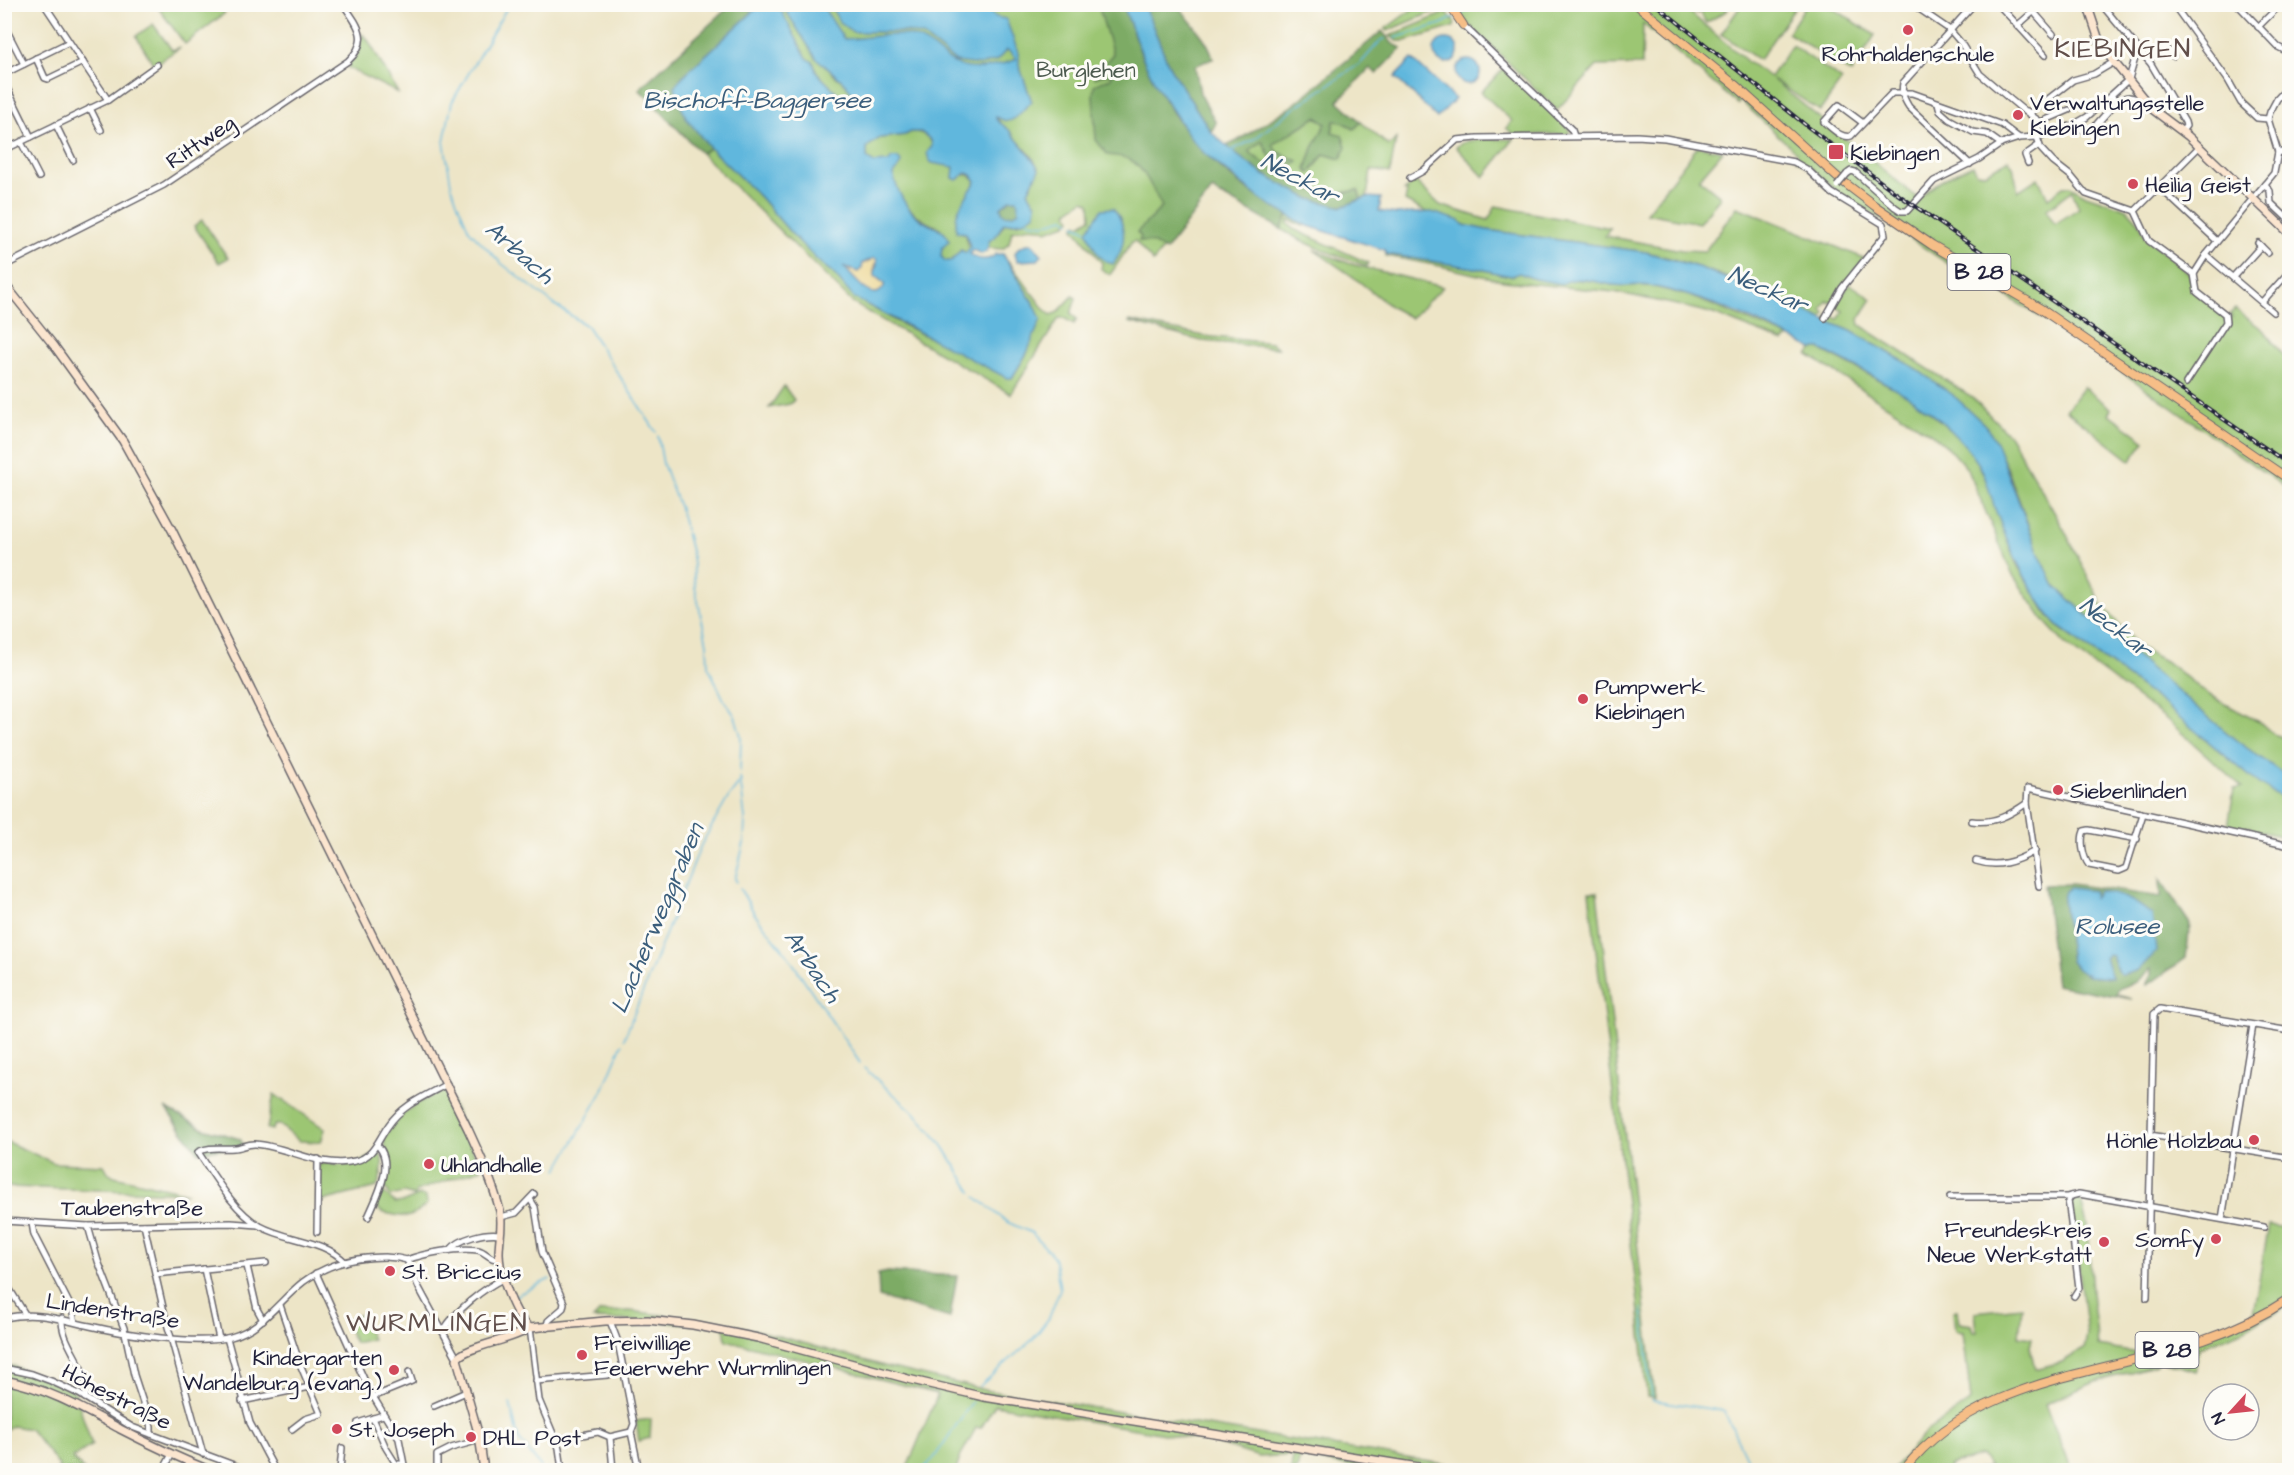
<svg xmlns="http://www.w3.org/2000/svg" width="2294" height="1475" font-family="'Architects Daughter',sans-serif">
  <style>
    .green { fill: #9cc673; stroke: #5f7457; stroke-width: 1.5; fill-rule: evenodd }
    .forest { fill: #7dab65; stroke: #506650; stroke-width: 1.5; fill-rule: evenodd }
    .sand { fill: #eeda9e; stroke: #887e6c; stroke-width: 1.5 }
    .water { fill: #61b7dd; stroke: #426c8c; stroke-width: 1.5; fill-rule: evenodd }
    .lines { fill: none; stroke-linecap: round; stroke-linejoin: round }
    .stream { stroke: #61b7dd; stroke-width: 1.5 }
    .street-casing { stroke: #69666c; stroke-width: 8 }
    .secondary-casing { stroke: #69666c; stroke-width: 10 }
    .primary-casing { stroke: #69666c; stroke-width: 10 }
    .street { stroke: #fff; stroke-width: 5 }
    .secondary { stroke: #fbe5cf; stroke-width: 7 }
    .primary { stroke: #f6be87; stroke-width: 8 }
    .rail-casing { stroke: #22223b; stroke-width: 4 }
    .rail { stroke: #fdfcf7; stroke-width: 1.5; stroke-dasharray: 4.5; stroke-linecap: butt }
    .street-bridge-casing { stroke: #69666c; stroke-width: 8; stroke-linecap: butt }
    .street-bridge { stroke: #fff; stroke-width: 5 }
    .poi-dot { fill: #d1495b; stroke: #fdfcf7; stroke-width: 2 }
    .labels { text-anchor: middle; stroke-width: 6; stroke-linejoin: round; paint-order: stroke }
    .shield { fill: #fdfcf7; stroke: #646373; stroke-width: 1.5 }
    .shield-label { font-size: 21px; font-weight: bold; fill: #22223b }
    .poi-label { font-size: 22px; fill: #22223b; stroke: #fdfcf7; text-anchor: start }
    .park-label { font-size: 22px; fill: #4d5b4f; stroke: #fdfcf7 }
    .street-label { font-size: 22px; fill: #22223b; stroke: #fdfcf7 }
    .water-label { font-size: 24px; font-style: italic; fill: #3b5e7c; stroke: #fdfcf7 }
    .quarter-label { font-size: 26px; letter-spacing: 1.5px; fill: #614f4b; stroke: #fdfcf7 }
  </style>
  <rect width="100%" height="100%" fill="#fdfcf7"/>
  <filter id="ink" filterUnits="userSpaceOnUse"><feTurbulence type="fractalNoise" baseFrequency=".0167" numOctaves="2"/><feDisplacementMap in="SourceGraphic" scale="12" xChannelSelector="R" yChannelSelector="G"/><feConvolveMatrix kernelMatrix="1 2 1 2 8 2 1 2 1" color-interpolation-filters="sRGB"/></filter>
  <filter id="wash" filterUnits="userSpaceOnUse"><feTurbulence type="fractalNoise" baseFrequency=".008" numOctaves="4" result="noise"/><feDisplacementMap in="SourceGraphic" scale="24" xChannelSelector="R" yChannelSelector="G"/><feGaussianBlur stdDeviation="1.35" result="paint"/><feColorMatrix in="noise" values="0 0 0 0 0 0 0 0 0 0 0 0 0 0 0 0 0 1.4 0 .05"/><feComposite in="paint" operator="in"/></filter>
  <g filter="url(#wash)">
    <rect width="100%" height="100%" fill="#ede5c7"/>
    <g class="green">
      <polygon points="1742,4 1797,5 1759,60 1721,34"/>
      <polygon points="156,5 219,5 225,13 185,44"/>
      <polygon points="777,5 782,5 834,75 846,84 853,95 851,102 847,102 824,80 816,71 813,62 807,58"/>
      <path d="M820 5H1126L1223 173 1153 262 1135 241 1132 242 1110 275 1101 269 1102 263 1074 228 1077 224 1080 225 1091 218 1090 203 1084 200 1069 210 1068 214 1071 219 1066 224 1047 231C1036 225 1024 228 1012 231L1009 243 1003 249 988 248 989 241 995 237 1005 223H1019L1035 214 1036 204 1028 192 1039 169 1031 155 995 117C1020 124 1016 110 1032 102L1024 80 871 87Z"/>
      <polygon points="1418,5 1445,5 1443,8 1387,31 1385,29"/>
      <path d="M1452 5H1681L1748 62 1770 77 1792 45 1842 80 1820 111 1772 79 1919 199C1935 182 1952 174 1973 165L1977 173H1985L2008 160 2013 166 2018 191 2038 178 2048 198 2063 187 2070 186 2086 195 2127 209 2139 222 2146 238 2189 273 2195 292 2221 312 2224 317H2232L2230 314 2235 309 2263 330 2289 362V490L2081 343 1996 289H1986L1881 219 1840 194 1810 167 1796 160 1797 153 1740 100 1738 104 1643 24 1642 65 1597 66 1557 110 1462 18ZM2072 191 2079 208 2055 224 2046 210Z"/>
      <polygon points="1691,5 1724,5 1728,10 1706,23 1700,12 1697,14"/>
      <polygon points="1828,5 1875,35 1851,73 1788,33 1806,5"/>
      <polygon points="1447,12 1455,23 1454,27 1406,41 1397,41 1390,36"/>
      <polygon points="153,24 172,50 181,47 154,65 136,36"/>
      <polygon points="362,34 368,40 398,93 348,68 348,65 359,52"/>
      <polygon points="1504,68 1569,129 1569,134 1515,135 1506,128 1512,121 1481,92"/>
      <path d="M1316 117 1326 123 1313 148 1306 169 1308 173 1313 170 1324 154 1340 159 1332 132 1334 121 1343 122 1354 129 1361 122 1389 146 1396 139 1390 173 1371 170 1367 197 1361 199 1358 190C1339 195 1325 193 1306 188L1305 179C1283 172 1265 168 1249 151L1262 141 1272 160 1297 161 1275 151 1273 144Z"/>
      <path d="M911 132C938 131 931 159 955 167L953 178C964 176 968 171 976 181L970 192 962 233H966L967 244 970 247 966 253 961 250 951 261H945L941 256 942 248 948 241 939 227C923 223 903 206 897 190 893 181 892 171 889 162L874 163 867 158V147L880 138 905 135Z"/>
      <path d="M1514 139 1484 177 1456 147C1466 136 1499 140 1514 139Z"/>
      <polygon points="1698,146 1723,151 1699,179 1719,195 1720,198 1699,223 1646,213"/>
      <polygon points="710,148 760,197 791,233 819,262 833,273 855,298 903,325 956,350 1007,378 1012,378 1027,353 1035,306 1003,254 1044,309 1051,315 1058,312 1073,296 1076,298 1071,314 1077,319 1074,324 1064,318 1059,318 1011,394 854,304 701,153"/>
      <path d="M1414 180 1440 205 1488 220 1496 206 1610 228 1605 236 1682 250 1705 251 1737 207 1864 258 1831 303 1827 301 1822 310 1825 314 1822 319C1766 293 1707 266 1646 252L1487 230 1464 225 1460 221 1426 212 1405 201 1407 192 1404 191Z"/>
      <path d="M1288 215 1305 225 1303 226 1289 220 1288 223 1293 229 1369 263 1367 266C1338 256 1308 246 1281 229Z"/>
      <polygon points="202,220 228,258 219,263 194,226"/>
      <polygon points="1314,250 1351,264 1443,287 1411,318 1391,307 1356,279"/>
      <polygon points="1386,254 1481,269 1501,274 1511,276 1519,273 1535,279 1570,279 1604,282 1612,285 1650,286 1690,296 1789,337 1784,342 1711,313 1672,304 1614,292 1504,281 1440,266 1386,256"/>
      <polygon points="1850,284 1872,299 1859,319 1860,325 1972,397 2010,436 2064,529 2102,605 2140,648 2165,661 2209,695 2261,723 2273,734 2289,739 2289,778 2237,741 2098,625 2055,586 2039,554 2007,467 1986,426 1953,395 1910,365 1851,331 1826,321 1830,314 1838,319 1843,311 1835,306"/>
      <polygon points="1130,321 1204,336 1272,343 1278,348 1202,341 1129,322"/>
      <polygon points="1813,349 1819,349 1912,397 1960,438 1977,461 1987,482 1995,508 2016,563 2045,611 2058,627 2161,702 2259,784 2289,802 2289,838 2262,832 2261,836 2250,827 2228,827 2234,789 2242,787 2165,718 2066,645 2045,622 2012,574 1968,470 1950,449 1933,435 1808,355"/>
      <polygon points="784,386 794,400 790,404 769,408"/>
      <polygon points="2083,387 2112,409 2109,414 2145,441 2131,461 2066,410"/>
      <polygon points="1589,892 1597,892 1655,1398 1647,1397 1638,1303"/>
      <path d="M446 1089 481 1169 416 1191 415 1196 404 1193 390 1196 387 1189H384L390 1163 383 1139C403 1109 414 1104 446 1089Z"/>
      <polygon points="274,1094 325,1129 321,1142 299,1141 280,1125 275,1125 272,1130 267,1129"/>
      <polygon points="5,1141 54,1163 104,1165 108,1172 114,1176 188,1193 8,1187 5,1179"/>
      <path d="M379 1152C386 1162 381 1176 377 1187L319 1202V1164C327 1162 331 1164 338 1165 354 1167 366 1160 379 1152Z"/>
      <path d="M381 1190 395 1203 404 1202 420 1195 426 1197 427 1204C409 1222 404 1217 381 1212L375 1205Z"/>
      <path d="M2079 1194 2087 1224 2092 1292 2098 1346C2111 1348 2127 1353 2140 1352 2174 1347 2223 1329 2253 1313L2269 1225 2289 1229 2290 1304 2247 1328 2198 1348 2196 1371 2161 1361 2156 1365 2095 1382 2045 1404 2072 1470H1977L1990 1467 1981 1456 1948 1466 1950 1470H1892L1927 1431 1971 1401 1963 1332 1955 1331 1953 1311 1957 1310 1959 1323 1972 1325 1974 1331H1977L1975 1312 2022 1307 2019 1336 2032 1338 2030 1347 2035 1369 2062 1362 2084 1349 2087 1335 2071 1203Z"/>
      <path d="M630 1311 724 1323 775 1335 888 1367 990 1391 1481 1470C1434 1470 1387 1470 1341 1465 1327 1464 1314 1457 1300 1456L1297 1470H1291L1293 1455 1259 1457 1211 1442 995 1405 981 1428H976L961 1455 956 1470H906L938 1394 726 1340 724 1327 705 1324 593 1319 600 1312Z"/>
      <polygon points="360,1315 372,1339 355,1343 344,1321"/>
      <polygon points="5,1366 14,1366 75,1392 92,1445 72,1458 84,1470 56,1470 60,1467 30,1429 12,1426 5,1430"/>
      <polygon points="651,1419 650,1438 639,1441 636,1421"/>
    </g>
    <g class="forest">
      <polygon points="731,5 766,5 755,10 682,77 675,86 710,148 701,153 639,89"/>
      <path d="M1098 5H1123C1131 24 1137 46 1146 65 1178 133 1222 179 1288 215L1281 229 1212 190 1166 250 1150 242 1139 241 1141 237 1137 232 1162 207C1155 194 1144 168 1132 161 1125 156 1116 156 1108 155L1096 140 1093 96 1094 85 1111 78 1112 73 1095 78 1097 72 1113 54Z"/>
      <path d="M1144 5H1179C1189 23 1208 37 1213 58L1195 66 1200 93 1216 123 1211 132 1170 68Z"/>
      <path d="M1382 31 1393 44 1402 48 1377 74 1370 68 1338 101 1361 122 1354 129 1343 122 1334 121 1332 132 1342 135 1346 147 1341 159 1324 154 1310 173 1308 172 1306 169 1313 148 1326 123 1316 117 1273 144 1276 151 1298 161 1295 164 1272 160 1262 141 1249 151C1265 168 1283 172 1305 179L1306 188C1325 193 1339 195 1358 190L1361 199C1355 201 1346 207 1340 206 1307 205 1251 168 1226 146L1237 141 1292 106Z"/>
      <polygon points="1011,199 1017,199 1019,204 1019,211 1015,214 1005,215 1002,213 1001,207"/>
      <path d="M2160 879 2190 924 2186 958 2149 984 2146 985 2151 975V969L2136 982 2118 989 2117 995 2132 999 2056 985 2044 885 2071 884 2161 897ZM2094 891 2092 900 2095 898 2146 961 2138 970 2123 975 2112 955H2108L2105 958 2112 978 2088 976 2071 961 2063 899Z"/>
      <polygon points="165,1108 203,1128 240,1139 244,1146 198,1152"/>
      <polygon points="888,1272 957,1276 950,1318 879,1297 878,1274"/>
    </g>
    <path class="sand" d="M874 258 877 260 874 270 880 280 886 283C875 310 853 276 842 266L851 271Z"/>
    <g class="water">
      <path d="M766 5H778L807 58 813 62 816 71 824 80 847 102H851L853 95 846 84 816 58 782 5H822L844 39C864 39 885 33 905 35 939 39 945 76 989 67 999 64 1008 64 1016 59L1011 52 1007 50 996 61 979 65 956 62 923 36 907 32H853L840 23 830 5H985L996 17 1006 19 1019 55V65L1032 102C1024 106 1017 122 1006 121 1003 120 999 118 996 117V119C1000 124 1006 126 1010 131 1020 144 1031 155 1039 169L1028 192 1036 204 1035 214C1022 224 1019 221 1004 223L995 237 989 241 987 251 982 254 973 250 970 254C978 260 988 262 996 254H1003L1035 306 1041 319 1027 353 1012 378H1007L854 298 833 273 819 262 791 233 760 197 710 148 687 119 679 102 675 86 682 77 755 10ZM911 132H921L931 140 932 146 927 153 929 160 932 163 954 167 953 178 957 180 966 173 972 175 976 181C966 200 952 209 957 232L966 233 970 247 966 253 961 250 951 261H945L941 256 942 248 949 241C945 229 938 229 928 224 909 214 898 194 893 174L898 169 901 162 898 158H891L889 162 874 163 867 158V147L880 138 905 135ZM1010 199H1017L1019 211 1014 214 1005 215 1002 212 1001 207ZM874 258 877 260C878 266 874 270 875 276L885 284C875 309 853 276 843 266L858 272 862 268 863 263Z"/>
      <path d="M1123 5H1144L1170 68 1211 132 1237 155 1264 175 1310 199 1342 207 1367 197 1381 198 1379 211 1396 214 1432 212 1460 221 1464 225 1487 230 1646 252 1701 268 1851 331 1910 365 1953 395 1986 426 1996 442 2039 554 2055 586 2098 625 2237 741 2289 778V802L2259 784 2161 702 2058 626C2030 593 2012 555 1997 514 1990 497 1988 478 1978 463 1940 405 1879 379 1820 349H1813C1762 323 1707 297 1651 286 1639 284 1626 287 1614 285 1597 283 1578 274 1562 284L1535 279 1519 273 1511 276 1501 274 1481 269 1386 254 1385 250 1305 225 1263 201 1205 154 1192 140 1157 87 1145 63Z"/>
      <circle cx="1446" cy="51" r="12"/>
      <polygon points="1412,59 1455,99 1437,118 1395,77"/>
      <circle cx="1468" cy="72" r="12"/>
      <path d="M1113 208C1128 224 1126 248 1113 264 1098 261 1092 244 1087 231L1102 209Z"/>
      <polygon points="1026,244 1033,244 1042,255 1038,260 1017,261 1015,253 1018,248"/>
      <path d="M2070 888 2094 891 2093 899 2098 891C2122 895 2133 899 2152 915L2156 952 2138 970 2123 975H2120L2112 956 2108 955 2105 958 2112 978 2088 976 2087 974 2086 975 2077 969 2071 961 2063 899 2065 891Z"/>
    </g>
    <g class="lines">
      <g class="stream">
        <polyline points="509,4 452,102 444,141 451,184 457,202 469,230 501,263 555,305 587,326 656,432"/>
        <polyline points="1459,15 1480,4"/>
        <polyline points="1395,38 1441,24 1455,17"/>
        <polyline points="1232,150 1253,140 1293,109 1361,63 1381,40 1385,39"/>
        <polyline points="1027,220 1029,222 1044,224 1064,218 1070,222"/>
        <polyline points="1075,225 1087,231"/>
        <polyline points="658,436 663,464 681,512 692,555 695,587 707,644 708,666 724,700 735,716 741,736 740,772"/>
        <polyline points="737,882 735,879 744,843 745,818 740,777"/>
        <polyline points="740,889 756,916 786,953 860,1063"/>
        <polyline points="624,1039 701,845 728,798 741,781"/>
        <polyline points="864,1068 917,1115 941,1143 972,1192"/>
        <polyline points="558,1169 602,1092 622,1044"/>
        <polyline points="976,1197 1007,1222 1032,1233 1054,1257 1060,1289 1049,1318 1033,1339 980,1386"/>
        <polyline points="515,1296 550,1279"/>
        <polyline points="1642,1309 1652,1397"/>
        <polyline points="1652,1400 1724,1411 1752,1470"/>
        <polyline points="510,1403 518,1438 541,1467"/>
        <polyline points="922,1470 934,1458 972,1402"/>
      </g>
    </g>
  </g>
  <g filter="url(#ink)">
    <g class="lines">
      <g class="street-casing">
        <g id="street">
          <polyline points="44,4 108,100"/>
          <polyline points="1912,4 1950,30 1961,43 1980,74 2023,110 2041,122 2047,134"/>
          <polyline points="1998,4 2045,55"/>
          <polyline points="2027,4 2053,34"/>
          <polyline points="2101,4 2151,64 2185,122 2186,126 2182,131"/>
          <polyline points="2173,4 2228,80 2241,103 2257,118 2268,119"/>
          <polyline points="2237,4 2278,47 2290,53"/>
          <polyline points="1463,25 1572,130 1574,136"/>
          <polyline points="2017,26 2042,4"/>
          <polyline points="2258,27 2281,4"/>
          <polyline points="6,29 24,64"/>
          <polyline points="36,58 45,78 48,79 83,62"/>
          <polyline points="2148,60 2163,46 2173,56"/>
          <polyline points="4,74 69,42"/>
          <polyline points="4,82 31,137"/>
          <path d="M2111 96 2117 101C2126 96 2130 96 2139 100L2144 98"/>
          <polyline points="1938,103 1940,111 1949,119 1973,132 1987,134 2001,144"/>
          <polyline points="90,108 101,130"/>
          <polyline points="2027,111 2030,113 2073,80 2094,74 2114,62"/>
          <polyline points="2041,122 2069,110"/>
          <path d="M1863 123 1839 105 1824 122C1832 128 1841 139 1851 136L1892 93H1912L2002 125 2019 138"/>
          <polyline points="56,125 73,160"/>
          <polyline points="2073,125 2087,132 2096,125 2117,101"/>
          <polyline points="2037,137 2041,149 2053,162 2071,176 2086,194 2135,211"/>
          <polyline points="21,142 39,177"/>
          <polyline points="4,150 108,100 157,65"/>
          <polyline points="2278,152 2290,153"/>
          <polyline points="2028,163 2025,155 2039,145"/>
          <path d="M1970 164 1909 107C1904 99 1901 93 1903 83L1974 4"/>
          <polyline points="1847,174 1851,171 1855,172 1895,207 1901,211 1907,211 1934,181 1979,159 2001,144 2019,138 2037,137 2047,134 2073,125 2087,117 2129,79 2138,48"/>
          <polyline points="1410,178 1423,171 1457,140 1477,138 1637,136 1665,138 1794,162 1808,170 1832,193 1883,224 1885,235 1842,288 1825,318"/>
          <polyline points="2265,184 2270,191 2271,203 2290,221"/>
          <polyline points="2159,187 2217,241"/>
          <polyline points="2135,211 2199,147"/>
          <polyline points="2135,211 2149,241 2194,274"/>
          <polyline points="2258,243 2268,253"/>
          <polyline points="2206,255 2273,312"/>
          <path d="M4 266 164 185 348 61C371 40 358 25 343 4"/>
          <polyline points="2233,277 2261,246"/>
          <polyline points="2262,302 2289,272"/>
          <polyline points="2186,383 2226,322 2225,314 2197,292 2194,274 2206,255 2274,173 2278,152 2268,119 2270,112 2277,99 2290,85"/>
          <path d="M1972 821C1994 824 2010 815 2027 803"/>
          <path d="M2137 839 2089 830 2084 831C2080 840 2083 858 2089 865L2119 871 2126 868 2143 814"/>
          <path d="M1976 861C1998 868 2015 862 2035 851"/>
          <polyline points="2039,886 2027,803 2028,788 2290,846"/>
          <polyline points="2150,1135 2290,1158"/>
          <polyline points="2071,1196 2068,1201 2069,1207 2079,1288 2074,1296"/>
          <polyline points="1950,1197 2067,1197 2079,1194 2264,1227"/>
          <polyline points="530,1199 535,1207 542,1252 564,1303 563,1308 548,1321 547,1328"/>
          <path d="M368 1217C376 1198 396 1163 377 1145"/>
          <polyline points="501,1217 516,1213 534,1194"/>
          <polyline points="2222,1219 2253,1025"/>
          <polyline points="4,1221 88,1226 231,1223 258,1225"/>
          <polyline points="32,1223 34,1235 72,1309 75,1322"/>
          <polyline points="144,1225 165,1316 203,1454"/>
          <polyline points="88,1226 98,1261 124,1328 134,1375 151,1427 151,1434"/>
          <polyline points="317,1232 318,1159"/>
          <path d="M450 1250C460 1238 485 1232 500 1234"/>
          <polyline points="407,1260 419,1288 457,1358"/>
          <path d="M407 1260C425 1253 459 1247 478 1250 487 1252 489 1260 499 1259"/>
          <path d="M345 1262C323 1239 287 1241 260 1226 233 1210 215 1177 198 1152 209 1146 221 1149 234 1148 241 1148 248 1143 256 1144 288 1147 322 1169 355 1161 374 1157 378 1140 388 1126 402 1105 425 1096 447 1084"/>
          <polyline points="247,1266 257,1309 263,1320"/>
          <polyline points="204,1269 219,1339"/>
          <polyline points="316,1273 368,1388 399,1439 405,1470"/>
          <polyline points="155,1274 266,1263"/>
          <polyline points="4,1280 25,1314"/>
          <polyline points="2147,1298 2154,1014 2160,1009 2290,1031"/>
          <polyline points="280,1305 300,1364 321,1414 305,1419 292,1429"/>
          <path d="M4 1318C38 1311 58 1319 90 1326 124 1334 198 1346 231 1337 262 1329 279 1301 303 1282 322 1268 344 1260 367 1258 381 1257 394 1256 407 1260"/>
          <path d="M62 1318C60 1345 95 1374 85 1398"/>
          <polyline points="610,1321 618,1342 634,1424 631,1432 639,1470"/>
          <polyline points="530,1328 539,1400 559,1448 562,1470"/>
          <path d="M444 1330C454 1312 484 1288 503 1279"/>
          <polyline points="227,1338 250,1423 275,1470"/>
          <polyline points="4,1368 32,1374 51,1381 79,1394 132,1427 247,1470"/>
          <polyline points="536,1381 608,1375"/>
          <polyline points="373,1397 412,1381 409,1372"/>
          <polyline points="242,1401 310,1387"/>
          <polyline points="2290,1401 2290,1407"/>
          <polyline points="434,1406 466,1392"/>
          <polyline points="373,1418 386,1448 396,1464 403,1464"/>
          <polyline points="358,1423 383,1415"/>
          <polyline points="610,1437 613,1470"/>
          <polyline points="555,1440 598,1432 610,1437 631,1432"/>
          <polyline points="147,1470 165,1467 172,1454"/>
          <polyline points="340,1470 342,1448"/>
          <polyline points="437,1470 437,1455 451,1448 480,1440"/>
        </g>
      </g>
      <g class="secondary-casing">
        <g id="secondary">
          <polyline points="2087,4 2101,46 2152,109 2188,136 2290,234"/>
          <path d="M4 283 55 347 123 441 172 530 468 1129C480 1155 493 1183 500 1211 503 1225 499 1239 499 1253 499 1273 514 1317 530 1328"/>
          <polyline points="530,1328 605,1321 648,1320 693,1325 758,1338 908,1379 984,1397 1437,1470"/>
          <path d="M4 1380C47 1388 83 1409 120 1429 149 1444 179 1458 209 1470"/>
          <path d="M484 1470 479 1436 457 1359C465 1346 514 1340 530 1328"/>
        </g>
      </g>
      <g class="primary-casing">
        <g id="primary">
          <polyline points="1449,4 1463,25"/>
          <polyline points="1636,4 1735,85 1837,177 1875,206 1932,245 2041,309 2290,480"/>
          <path d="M1904 1470C1974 1378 2102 1375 2204 1340 2234 1330 2263 1316 2290 1298"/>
        </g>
      </g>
      <use href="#street" class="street"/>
      <use href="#secondary" class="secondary"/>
      <use href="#primary" class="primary"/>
      <g class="rail-casing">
        <polyline id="rail" points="1655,4 1808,127 1896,193 2290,465"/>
      </g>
      <use href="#rail" class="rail"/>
      <g class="street-bridge-casing">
        <polyline id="street-bridge" points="1837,186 1847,174"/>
      </g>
      <use href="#street-bridge" class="street-bridge"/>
    </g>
  </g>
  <g class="poi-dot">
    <circle cx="1908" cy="30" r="6"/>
    <circle cx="2018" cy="115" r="6"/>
    <rect x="1828" y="144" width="16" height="16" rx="3"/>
    <circle cx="2133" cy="184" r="6"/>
    <circle cx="1583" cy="699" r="6"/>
    <circle cx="2058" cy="790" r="6"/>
    <circle cx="2254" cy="1140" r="6"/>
    <circle cx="429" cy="1164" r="6"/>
    <circle cx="2216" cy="1239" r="6"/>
    <circle cx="2104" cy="1242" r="6"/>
    <circle cx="390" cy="1271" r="6"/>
    <circle cx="582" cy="1355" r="6"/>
    <circle cx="394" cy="1370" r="6"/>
    <circle cx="337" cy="1429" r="6"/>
    <circle cx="471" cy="1437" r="6"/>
  </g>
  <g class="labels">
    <g class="shield">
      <rect x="1947.5" y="254" width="63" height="36" rx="4.5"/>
      <rect x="2135.5" y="1332" width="63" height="36" rx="4.5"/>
    </g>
    <g class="shield-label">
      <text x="1979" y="279">B 28</text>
      <text x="2167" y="1357">B 28</text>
    </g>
    <g class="poi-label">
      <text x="1908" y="61" text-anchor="middle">Rohrhaldenschule</text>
      <text x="2030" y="110">Verwaltungsstelle<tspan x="2030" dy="25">Kiebingen</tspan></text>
      <text x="1850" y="160">Kiebingen</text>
      <text x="2145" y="192">Heilig Geist</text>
      <text x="1595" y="694">Pumpwerk<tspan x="1595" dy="25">Kiebingen</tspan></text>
      <text x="2070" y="798">Siebenlinden</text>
      <text x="2242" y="1148" text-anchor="end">Hönle Holzbau</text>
      <text x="441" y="1172">Uhlandhalle</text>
      <text x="2092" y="1237" text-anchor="end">Freundeskreis<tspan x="2092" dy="25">Neue Werkstatt</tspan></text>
      <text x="2204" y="1247" text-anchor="end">Somfy</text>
      <text x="402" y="1279">St. Briccius</text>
      <text x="594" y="1350">Freiwillige<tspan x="594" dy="25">Feuerwehr Wurmlingen</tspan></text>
      <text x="382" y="1365" text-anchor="end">Kindergarten<tspan x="382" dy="25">Wandelburg (evang.)</tspan></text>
      <text x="349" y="1437">St. Joseph</text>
      <text x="483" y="1445">DHL Post</text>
    </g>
    <g class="park-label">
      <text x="1086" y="77">Burglehen</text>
    </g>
    <g class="street-label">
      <text transform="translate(200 141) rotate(-34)" y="8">Rittweg</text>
      <text x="132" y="1215">Taubenstraße</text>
      <text transform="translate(113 1310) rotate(9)" y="8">Lindenstraße</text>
      <text transform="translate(117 1396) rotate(27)" y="8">Höhestraße</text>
    </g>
    <g class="water-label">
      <text x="757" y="108">Bischoff-Baggersee</text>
      <text transform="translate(1300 178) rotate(28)" y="8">Neckar</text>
      <text transform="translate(520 252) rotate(41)" y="8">Arbach</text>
      <text transform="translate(1768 289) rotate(24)" y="8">Neckar</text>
      <text transform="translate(2116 627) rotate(38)" y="8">Neckar</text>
      <text transform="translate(657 918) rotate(-67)" y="8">Lacherweggraben</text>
      <text x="2117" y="934">Rolusee</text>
      <text transform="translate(813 966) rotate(56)" y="8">Arbach</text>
    </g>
    <g class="quarter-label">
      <text x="2123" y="57">KIEBINGEN</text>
      <text x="437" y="1331">WURMLINGEN</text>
    </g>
  </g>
  <rect width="2294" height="1475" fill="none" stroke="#fdfcf7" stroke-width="24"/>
  <g transform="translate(2231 1412) rotate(243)"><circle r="28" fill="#fdfcf7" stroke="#a5a5ac" stroke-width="1.5"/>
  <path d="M0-4.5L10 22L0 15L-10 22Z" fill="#d1495b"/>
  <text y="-9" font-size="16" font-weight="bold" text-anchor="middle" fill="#22223b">N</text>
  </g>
</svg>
